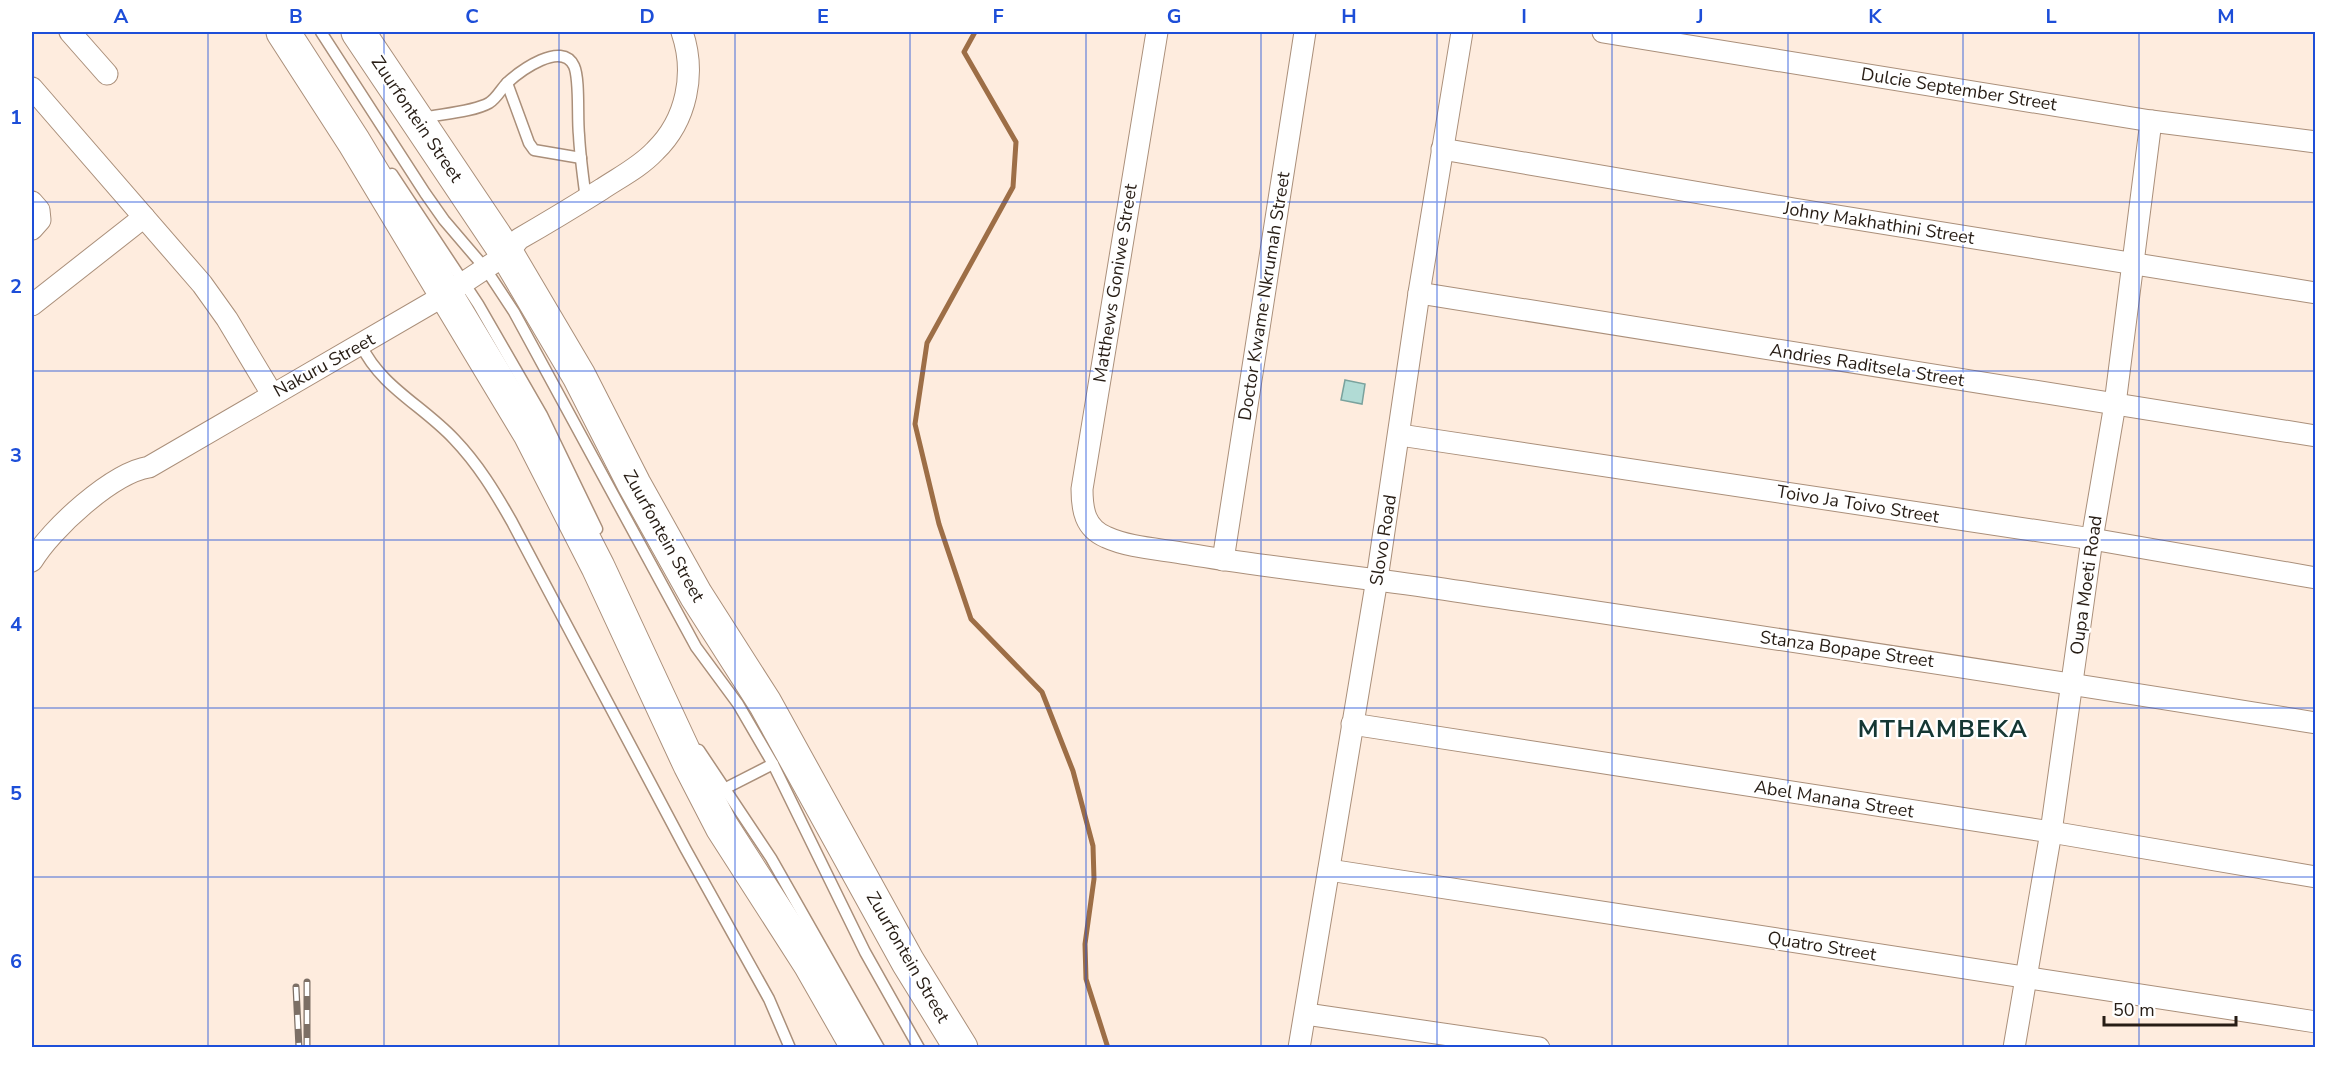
<svg xmlns="http://www.w3.org/2000/svg" width="2347" height="1079" font-family="'Nunito Sans',sans-serif">
  <style>
    .lines { fill: none; stroke-linecap: round; stroke-linejoin: round }
    .stream { stroke: #9d6e46; stroke-width: 5 }
    .building { fill: #b1dbd5; stroke: #7aa29d; stroke-width: 1.5 }
    .service-casing { stroke: #aa8f7a; stroke-width: 13 }
    .minor-casing { stroke: #aa8f7a; stroke-width: 23 }
    .primary-casing { stroke: #aa8f7a; stroke-width: 35 }
    .service { stroke: #fff; stroke-width: 10 }
    .minor { stroke: #fff; stroke-width: 21 }
    .primary { stroke: #fff; stroke-width: 33 }
    .rail-casing { stroke: #7c6f65; stroke-width: 7 }
    .rail { stroke: #fff; stroke-width: 4.5; stroke-dasharray: 14; stroke-linecap: butt }
    .grid { fill: none; stroke: #1d4ed8; stroke-width: 1.5; stroke-opacity: 0.55 }
    .labels { text-anchor: middle; stroke-width: 4.5; stroke-linejoin: round; paint-order: stroke }
    .street-label { font-size: 18px; fill: #271d15; stroke: #fff }
    .district-label { font-size: 24px; font-weight: bold; letter-spacing: 1.5px; fill: #153733; stroke: #fff }
    .neatline { fill: none; stroke: #1d4ed8; stroke-width: 2 }
    .grid-label { font-size: 20px; text-anchor: middle; font-weight: bold; fill: #1d4ed8 }
  </style>
  <rect width="100%" height="100%" fill="#feecde"/>
  <g class="lines">
    <polyline class="stream" points="975,32 964,52 1016,142 1013,187 927,343 915,424 939,524 971,619 1042,692 1073,771 1093,846 1094,879 1085,944 1086,979 1108,1048"/>
  </g>
  <polygon class="building" points="1345,380 1365,384 1362,404 1341,400"/>
  <g class="lines">
    <g class="service-casing">
      <g id="service">
        <polyline points="321,32 425,193 444,220 485,268 514,312 696,647 738,704 773,764 865,952 919,1048"/>
        <polyline points="507,83 529,143 534,150 581,158"/>
        <path d="M422 118C440 114 473 112 489 103 497 98 501 89 507 83 520 71 562 40 574 66 580 79 577 118 579 135 580 156 583 177 586 199"/>
        <polyline points="392,174 478,304 542,415 597,529"/>
        <path d="M361 345C381 387 422 405 454 439 478 464 495 492 512 522L685 848 769 999 790 1048"/>
        <polyline points="699,750 771,858 879,1048"/>
        <polyline points="726,788 773,764"/>
      </g>
    </g>
    <g class="minor-casing">
      <g id="minor">
        <polyline points="70,32 107,74"/>
        <path d="M1157 32 1082 489C1082 510 1085 528 1106 537 1130 548 1161 549 1188 554 1270 568 1354 576 1436 588 1730 632 2023 675 2316 723"/>
        <polyline points="1603,32 2151,121 2316,142"/>
        <polyline points="32,88 202,284 227,319 272,394"/>
        <polyline points="1442,149 1794,209 2316,293"/>
        <polyline points="32,202 39,210 40,220 32,229"/>
        <polyline points="1419,293 2316,436"/>
        <polyline points="32,305 144,217"/>
        <polyline points="1400,435 2092,539 2316,578"/>
        <polyline points="1223,560 1305,32"/>
        <path d="M32 561C51 529 112 473 149 467L445 295 507 254 519 239C547 223 575 206 602 189 620 177 640 167 655 151 687 120 696 73 682 32"/>
        <polyline points="1352,724 2051,832 2316,877"/>
        <polyline points="1329,870 2316,1022"/>
        <polyline points="1306,1014 1539,1048"/>
        <polyline points="1299,1048 1377,579 1419,293 1462,32"/>
        <polyline points="2014,1048 2051,832 2092,539 2115,404 2151,121"/>
      </g>
    </g>
    <g class="primary-casing">
      <g id="primary">
        <polyline points="283,32 354,142 530,434 598,567 690,765 722,827 810,964 858,1048"/>
        <polyline points="358,32 507,254 579,376 634,484 696,595 765,703 908,962 961,1048"/>
      </g>
    </g>
    <use href="#service" class="service"/>
    <use href="#minor" class="minor"/>
    <use href="#primary" class="primary"/>
    <g class="rail-casing">
      <g id="rail">
        <polyline points="307,982 307,1048"/>
        <polyline points="296,987 299,1048"/>
      </g>
    </g>
    <use href="#rail" class="rail"/>
  </g>
  <path class="grid" d="M208 32V1048M384 32V1048M559 32V1048M735 32V1048M910 32V1048M1086 32V1048M1261 32V1048M1437 32V1048M1612 32V1048M1788 32V1048M1963 32V1048M2139 32V1048M32 202H2316M32 371H2316M32 540H2316M32 708H2316M32 877H2316"/>
  <g class="labels">
    <g class="street-label">
      <text transform="translate(1959 89) rotate(9)" y="6">Dulcie September Street</text>
      <text transform="translate(417 119) rotate(56)" y="6">Zuurfontein Street</text>
      <text transform="translate(1879 223) rotate(9)" y="6">Johny Makhathini Street</text>
      <text transform="translate(1115 283) rotate(-81)" y="6">Matthews Goniwe Street</text>
      <text transform="translate(1264 296) rotate(-81)" y="6">Doctor Kwame Nkrumah Street</text>
      <text transform="translate(324 365) rotate(-29)" y="6">Nakuru Street</text>
      <text transform="translate(1867 365) rotate(9)" y="6">Andries Raditsela Street</text>
      <text transform="translate(1858 504) rotate(9)" y="6">Toivo Ja Toivo Street</text>
      <text transform="translate(664 536) rotate(61)" y="6">Zuurfontein Street</text>
      <text transform="translate(1383 540) rotate(-81)" y="6">Slovo Road</text>
      <text transform="translate(2086 585) rotate(-82)" y="6">Oupa Moeti Road</text>
      <text transform="translate(1847 649) rotate(8)" y="6">Stanza Bopape Street</text>
      <text transform="translate(1834 799) rotate(9)" y="6">Abel Manana Street</text>
      <text transform="translate(1822 946) rotate(9)" y="6">Quatro Street</text>
      <text transform="translate(908 957) rotate(60)" y="6">Zuurfontein Street</text>
    </g>
    <g class="district-label">
      <text x="1943" y="737">MTHAMBEKA</text>
    </g>
  </g>
  <rect width="2347" height="1079" fill="none" stroke="#ffffff" stroke-width="66"/>
  <path d="M2104 1016v9h132v-9" fill="none" stroke="#271d15" stroke-width="3"/>
  <text x="2113" y="1016" font-size="18" fill="#271d15" stroke="#ffffff" stroke-width="4.5" paint-order="stroke">50 m</text>
  <rect x="33" y="33" width="2281" height="1013" class="neatline"/>
  <g class="grid-label">
    <text x="121" y="23">A</text>
    <text x="296" y="23">B</text>
    <text x="472" y="23">C</text>
    <text x="647" y="23">D</text>
    <text x="823" y="23">E</text>
    <text x="998" y="23">F</text>
    <text x="1174" y="23">G</text>
    <text x="1349" y="23">H</text>
    <text x="1524" y="23">I</text>
    <text x="1700" y="23">J</text>
    <text x="1875" y="23">K</text>
    <text x="2051" y="23">L</text>
    <text x="2226" y="23">M</text>
    <text x="16" y="124">1</text>
    <text x="16" y="293">2</text>
    <text x="16" y="462">3</text>
    <text x="16" y="631">4</text>
    <text x="16" y="800">5</text>
    <text x="16" y="968">6</text>
  </g>
</svg>
